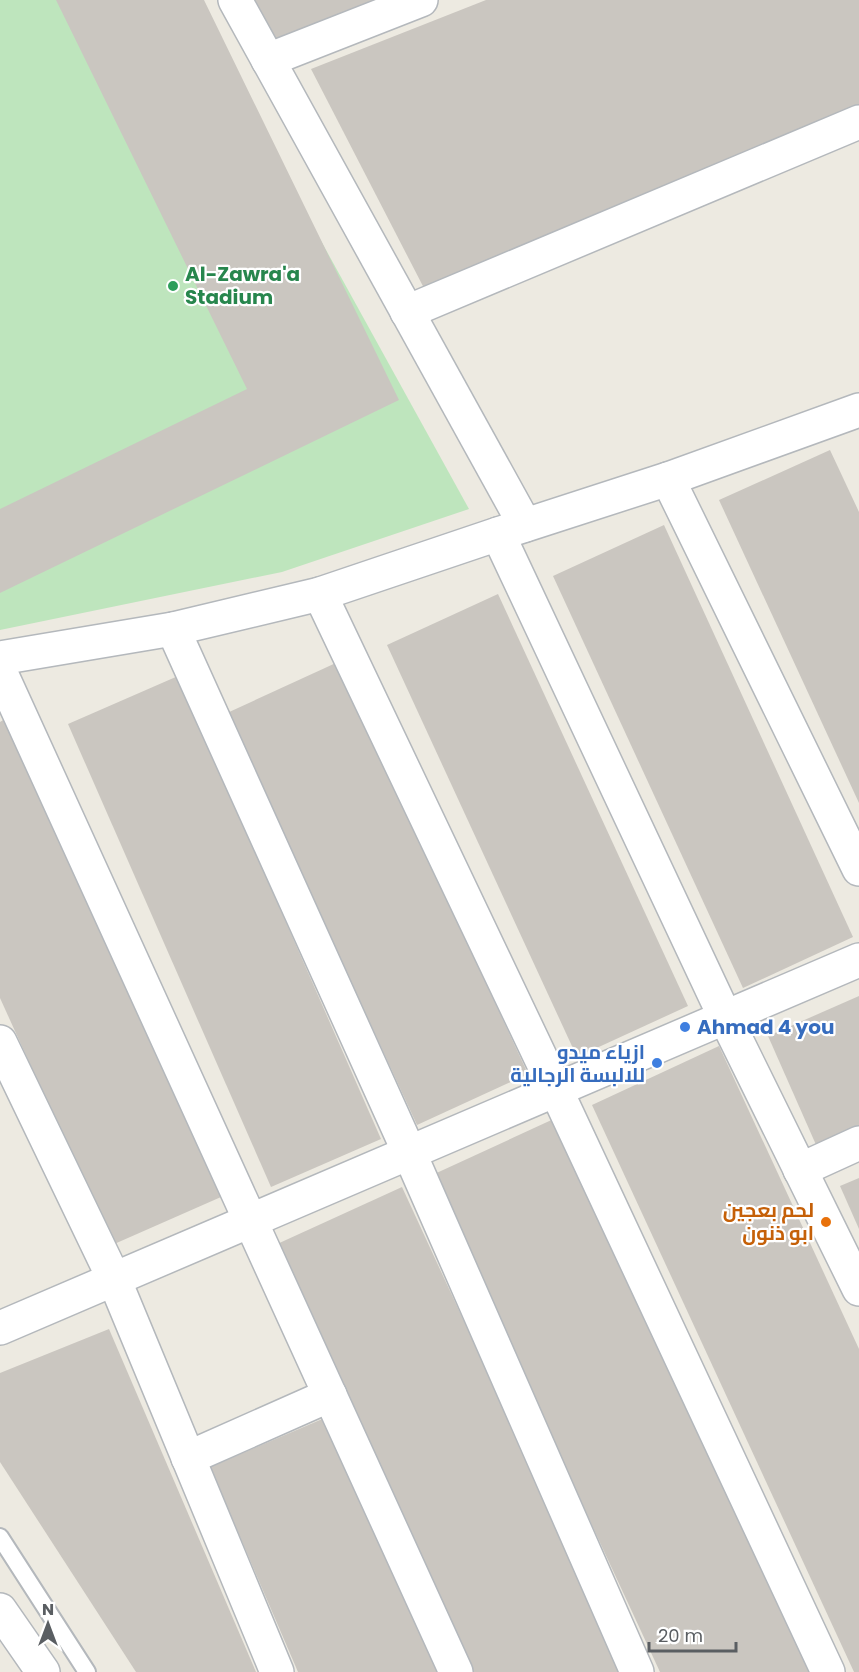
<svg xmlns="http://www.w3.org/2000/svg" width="859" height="1672" font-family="Poppins,Cairo,sans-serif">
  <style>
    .green { fill: #bee5bd }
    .building { fill: #cac6c0 }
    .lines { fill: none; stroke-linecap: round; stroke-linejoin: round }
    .service-casing { stroke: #b4b8bc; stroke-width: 20 }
    .minor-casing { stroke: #b4b8bc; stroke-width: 36 }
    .tertiary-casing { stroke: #b4b8bc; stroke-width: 36 }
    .service { stroke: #fff; stroke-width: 16 }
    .minor { stroke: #fff; stroke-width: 33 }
    .tertiary { stroke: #fff; stroke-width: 33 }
    .leisure-dot { fill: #2e9e5b; stroke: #fff; stroke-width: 2 }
    .shop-dot { fill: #3f7fe0; stroke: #fff; stroke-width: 2 }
    .food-dot { fill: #e8710a; stroke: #fff; stroke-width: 2 }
    .labels { text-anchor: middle; stroke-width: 4.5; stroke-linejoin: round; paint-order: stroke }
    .leisure-label { font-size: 20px; font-weight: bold; fill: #27864d; stroke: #fff; text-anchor: start }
    .shop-label { font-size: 20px; font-weight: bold; fill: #366cbe; stroke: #fff; text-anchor: start }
    .food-label { font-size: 20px; font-weight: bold; fill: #c56008; stroke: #fff; text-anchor: end }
  </style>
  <rect width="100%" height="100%" fill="#edeae1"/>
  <polygon class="green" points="0,0 188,0 469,509 282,572 0,630"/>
  <g class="building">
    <polygon points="56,0 204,0 399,400 0,593 0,509 247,389"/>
    <polygon points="248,0 408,0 273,44"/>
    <polygon points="486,0 859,0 859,111 427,294 311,69"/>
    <polygon points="830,450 859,512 859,803 719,500"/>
    <polygon points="664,525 853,937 743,988 553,576"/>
    <polygon points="498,594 688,1006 577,1057 387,645"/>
    <polygon points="338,662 528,1074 417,1125 227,713"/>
    <polygon points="178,676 381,1139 271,1187 68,724"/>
    <polygon points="5,719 221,1197 112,1245 0,998 0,722"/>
    <polygon points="859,996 859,1128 817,1147 768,1036"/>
    <polygon points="719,1046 859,1349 859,1672 854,1672 592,1105"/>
    <polygon points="558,1117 814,1672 660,1672 430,1176"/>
    <polygon points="859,1178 859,1229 840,1186"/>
    <polygon points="402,1187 626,1672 472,1672 275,1245"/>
    <polygon points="109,1329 256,1672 136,1672 0,1462 0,1373"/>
    <polygon points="327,1417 437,1672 298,1672 210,1467"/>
  </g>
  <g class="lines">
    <g class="service-casing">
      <polyline id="service" points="0,1537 87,1672"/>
    </g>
    <g class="minor-casing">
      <g id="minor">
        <polyline points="235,0 525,525"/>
        <polyline points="268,60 421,0"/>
        <polyline points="407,312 859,122"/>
        <polyline points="668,479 859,869"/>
        <polyline points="498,534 725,1017 859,1289"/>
        <polyline points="320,594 556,1090 828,1672"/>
        <polyline points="173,629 409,1152 637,1672"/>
        <polyline points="0,671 456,1672"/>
        <polyline points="0,1042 114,1279 277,1672"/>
        <polyline points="800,1170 859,1143"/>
        <polyline points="0,1328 859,960"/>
        <polyline points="188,1458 330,1395"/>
      </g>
    </g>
    <g class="tertiary-casing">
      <g id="tertiary">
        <polyline points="0,658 173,629 320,594 498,534 668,479 859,410"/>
        <polyline points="0,1610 43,1672"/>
      </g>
    </g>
    <use href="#service" class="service"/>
    <use href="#minor" class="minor"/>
    <use href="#tertiary" class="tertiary"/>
  </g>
  <circle class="leisure-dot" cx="173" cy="286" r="6"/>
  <g class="shop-dot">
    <circle cx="685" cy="1027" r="6"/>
    <circle cx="657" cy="1063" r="6"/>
  </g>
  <circle class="food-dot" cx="826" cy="1222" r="6"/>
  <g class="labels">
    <g class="leisure-label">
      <text x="185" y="281">Al-Zawra'a<tspan x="185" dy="23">Stadium</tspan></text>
    </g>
    <g class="shop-label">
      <text x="697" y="1034">Ahmad 4 you</text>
      <text x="645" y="1059" text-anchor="end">ازياء ميدو<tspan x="645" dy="23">للالبسة الرجالية</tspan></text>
    </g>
    <g class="food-label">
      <text x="814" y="1217">لحم بعجين<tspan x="814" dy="23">ابو ذنون</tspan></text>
    </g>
  </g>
  <g transform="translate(48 1624)" stroke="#ffffff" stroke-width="4.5" paint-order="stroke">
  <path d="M0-4.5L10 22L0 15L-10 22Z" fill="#5a5e62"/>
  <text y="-9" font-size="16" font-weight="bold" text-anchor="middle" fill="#5a5e62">N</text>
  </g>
  <path d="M649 1642v9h87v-9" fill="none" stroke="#5a5e62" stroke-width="3"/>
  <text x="658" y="1642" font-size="18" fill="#5a5e62" stroke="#ffffff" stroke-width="4.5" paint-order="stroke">20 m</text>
</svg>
